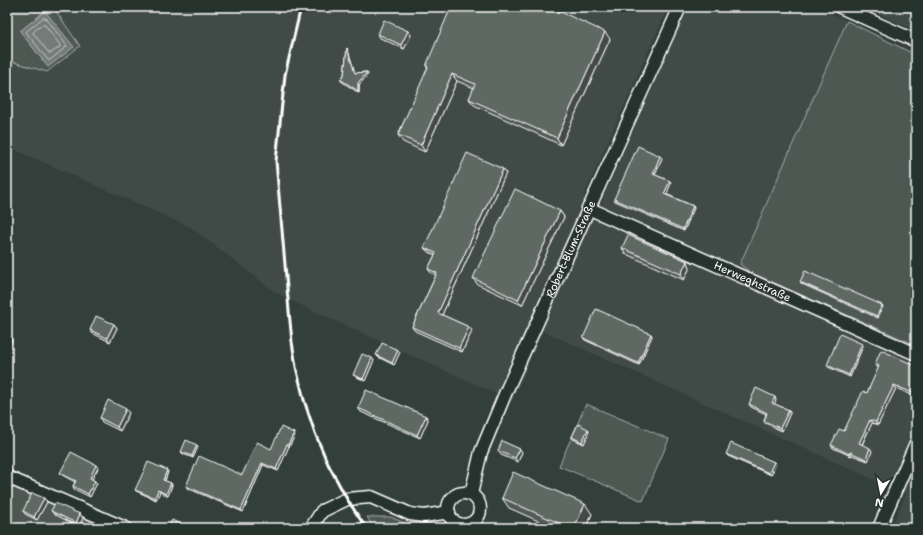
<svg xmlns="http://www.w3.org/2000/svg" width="923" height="535" font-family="'Shantell Sans',sans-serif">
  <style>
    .built { fill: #404c47 }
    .green { fill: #4d5853; stroke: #a6aca9 }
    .water { fill: #737b78; stroke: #abb0ae }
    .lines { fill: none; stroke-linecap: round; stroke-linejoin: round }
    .shore { stroke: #c7cac9; stroke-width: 1 }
    .minor-casing { stroke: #fff; stroke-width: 15 }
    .minor { stroke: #26332d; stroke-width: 12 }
    .rail { stroke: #fff; stroke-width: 3 }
    .wall { fill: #525a56; stroke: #fff }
    .shaded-wall { fill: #424a46; stroke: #fff }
    .building { fill: #5f6964; stroke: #fff }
    .labels { text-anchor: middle; stroke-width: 3; stroke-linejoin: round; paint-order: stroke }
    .street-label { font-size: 11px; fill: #fff; stroke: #26332d }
  </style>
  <rect width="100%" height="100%" fill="#333f3a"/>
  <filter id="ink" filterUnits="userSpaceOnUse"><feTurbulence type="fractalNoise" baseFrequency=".025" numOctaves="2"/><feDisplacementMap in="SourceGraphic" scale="8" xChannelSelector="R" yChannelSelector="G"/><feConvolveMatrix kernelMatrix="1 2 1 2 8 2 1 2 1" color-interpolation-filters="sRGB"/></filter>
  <g filter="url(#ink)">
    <g class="built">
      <polygon points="53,7 668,7 584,196 601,203 688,7 815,7 847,21 740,264 751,273 916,345 916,528 891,528 906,494 543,331 512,401 294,302 275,292 192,228 7,146 7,60 47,72 80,46"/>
      <polygon points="864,7 916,7 916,31"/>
    </g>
    <g class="green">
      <polygon points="7,7 53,7 80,46 47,72 7,60"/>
      <polygon points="847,21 916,55 916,345 751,273 740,264"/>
      <polygon points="586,404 669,439 643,501 559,466"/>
      <polygon points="7,483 10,484 107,528 7,528"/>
      <polygon points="367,517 391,517 417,528 374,528"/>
    </g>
    <polygon class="water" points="45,11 74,47 48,67 20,31"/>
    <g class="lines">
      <g class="shore">
        <polygon points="43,18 46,18 67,46 66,47 50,60 48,60 26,32 27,31"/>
        <polygon points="43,25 45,25 60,45 60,47 51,53 49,53 33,33 34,31"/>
      </g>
      <g class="minor-casing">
        <g id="minor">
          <polyline points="840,7 916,41"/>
          <path id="s1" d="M588 208 916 354"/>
          <polyline points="7,477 125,528"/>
          <circle cx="464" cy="509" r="16"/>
          <path id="s2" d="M471 494 481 452 508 387 680 7"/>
          <polyline points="311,528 322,511 347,499 371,497 410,514 424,516 449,512"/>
          <polyline points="879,528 916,443"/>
        </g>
      </g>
      <use href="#minor" class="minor"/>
      <polyline class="rail" points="301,7 285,75 276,161 289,311 292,342 296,367 304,400 315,433 328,464 347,499 366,528"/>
    </g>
    <g class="wall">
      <polygon points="490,11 610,39 561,145 474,105 469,99 474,88 457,81 425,152 403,142 398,135 428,69 426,66"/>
      <polygon points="408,31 411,35 404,49 380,38 378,34"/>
      <polygon points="347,48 348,50 355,73 367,72 368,74 359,85 359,93 341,81 340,79 344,75"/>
      <polygon points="660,156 662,158 655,175 670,181 671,183 666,194 693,206 694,208 684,231 615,201 614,199"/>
      <polygon points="506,173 442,315 469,327 472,331 462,352 415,331 412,327 436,275 431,273 428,269 435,255 427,251 424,248"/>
      <polygon points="560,211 564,217 522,305 477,284 473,278"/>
      <polygon points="622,248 687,261 690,267 684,280 626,254"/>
      <polygon points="800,282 883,306 878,318 802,284"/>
      <polygon points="114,324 117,328 110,342 92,333 90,330"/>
      <polygon points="651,334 652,336 639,365 585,340 583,338"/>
      <polygon points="862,344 863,346 850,377 828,367 827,365"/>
      <polygon points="400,352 394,365 378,357 376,355"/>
      <polygon points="374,360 365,381 353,375"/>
      <polygon points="875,364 916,366 916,397 896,388 878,425 872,423 862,445 872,451 868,461 852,455 851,456 833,448 831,445 844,431 867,393 879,368 877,367"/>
      <polygon points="776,400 774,404 789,410 790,413 782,431 765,423 764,421 766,414 751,407 749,404"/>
      <polygon points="358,408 426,416 428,420 420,438 361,412"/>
      <polygon points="129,413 120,431 102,422 100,418"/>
      <polygon points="589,431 584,444 573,439 572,437"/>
      <polygon points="295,435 289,447 289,446 278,471 263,465 243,512 187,488 186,486 242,475 271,449"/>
      <polygon points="198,447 193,458 183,454 181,452"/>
      <polygon points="498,451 522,452 518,462 501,455"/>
      <polygon points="726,454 774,462 776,464 771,475 728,456"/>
      <polygon points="98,468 92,479 97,483 90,497 74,489 73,486 75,482 62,475 60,473"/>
      <polygon points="168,472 165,481 171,483 172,485 168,496 160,492 156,500 136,491 135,490"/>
      <polygon points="44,498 47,502 37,520 25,514 23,511"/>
      <polygon points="502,498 592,514 586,528 554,528 509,508"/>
      <polygon points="51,511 80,514 83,518 79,527 54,514"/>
    </g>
    <g class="shaded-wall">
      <polygon points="408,31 411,35 404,49 401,45"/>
      <polygon points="605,32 610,39 561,145 557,138"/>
      <polygon points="367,72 368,74 359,85 359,93 358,91 358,83"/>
      <polygon points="452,74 457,81 425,152 421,145"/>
      <polygon points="660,156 662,158 654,176 653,174"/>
      <polygon points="503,169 506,173 441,317 438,313"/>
      <polygon points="670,181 671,183 666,196 664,194"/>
      <polygon points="693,206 694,208 684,231 683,229"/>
      <polygon points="560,211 564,217 522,305 518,300"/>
      <polygon points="687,261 690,267 684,280 681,274"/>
      <polygon points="882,305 883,306 878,318 877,316"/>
      <polygon points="114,324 117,328 110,342 107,338"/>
      <polygon points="469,327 472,331 462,352 459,348"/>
      <polygon points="651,334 652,336 639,365 638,363"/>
      <polygon points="11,339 12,341 7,351 7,347"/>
      <polygon points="862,344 863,346 850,377 849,375"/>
      <polygon points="398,350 400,352 394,365 392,363"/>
      <polygon points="372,358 374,360 365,381 363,379"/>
      <polygon points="894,385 896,388 878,425 876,422"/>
      <polygon points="775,397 776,400 774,405 772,403"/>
      <polygon points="126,409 129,413 120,431 117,427"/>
      <polygon points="789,410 790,413 782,431 780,428"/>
      <polygon points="426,416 428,420 420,438 417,435"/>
      <polygon points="870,420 872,423 861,446 859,443"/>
      <polygon points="588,429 589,431 584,444 582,442"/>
      <polygon points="294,433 295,435 289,447 288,445"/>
      <polygon points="287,444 289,446 278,471 276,469"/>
      <polygon points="197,445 198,447 193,458 192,456"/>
      <polygon points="870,448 872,451 868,461 866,459"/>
      <polygon points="520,449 522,452 518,462 515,458"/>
      <polygon points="850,452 852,455 851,456 849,454"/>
      <polygon points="774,462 776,464 771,475 769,473"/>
      <polygon points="262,463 263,465 243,512 241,510"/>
      <polygon points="96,465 98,468 91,481 90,478"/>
      <polygon points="167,470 168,472 164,482 163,480"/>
      <polygon points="95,481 97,483 90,497 88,494"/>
      <polygon points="171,483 172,485 168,496 166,494"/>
      <polygon points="158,490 160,492 156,500 155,498"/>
      <polygon points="44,498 47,502 37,520 34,517"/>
      <polygon points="585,504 592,514 586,528 574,528"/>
      <polygon points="80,514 83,518 79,527 76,523"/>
    </g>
    <g class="building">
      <polygon points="451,7 480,7 490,11 492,7 550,7 605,32 557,138 469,99 475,84 452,74 421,145 398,135 428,67 426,66"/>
      <polygon points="384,20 408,31 401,45 378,34"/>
      <polygon points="347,48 355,73 367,72 358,83 358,91 340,79 344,75"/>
      <polygon points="638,146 660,156 653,174 670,181 664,194 693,206 683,229 614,199"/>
      <polygon points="467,153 503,169 438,313 469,327 459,348 412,327 437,273 428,269 436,253 424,248"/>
      <polygon points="515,189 560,211 518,300 473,278"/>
      <polygon points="628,235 687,261 681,274 622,248"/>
      <polygon points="805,271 882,305 877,316 800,282"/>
      <polygon points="596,309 651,334 638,363 583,338"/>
      <polygon points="96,316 114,324 107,338 90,330"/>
      <polygon points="840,334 862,344 849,375 827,365"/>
      <polygon points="7,337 11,339 7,347"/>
      <polygon points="382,343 398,350 392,363 376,355"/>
      <polygon points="881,350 916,366 916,392 915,394 894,385 876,422 870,420 859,443 870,448 866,459 850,452 849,454 831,445 839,429 844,431 863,391 867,393 879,366 875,364"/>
      <polygon points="362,354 372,358 363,379 353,375"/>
      <polygon points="756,388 775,397 772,403 789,410 780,428 764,421 767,413 749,404"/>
      <polygon points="366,390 426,416 417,435 358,408"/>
      <polygon points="108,400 126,409 117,427 100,418"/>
      <polygon points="578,424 588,429 582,442 572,437"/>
      <polygon points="281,427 294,433 288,445 287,444 276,469 262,463 241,510 186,486 199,456 242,475 257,442 271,449"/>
      <polygon points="186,440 197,445 192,456 181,452"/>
      <polygon points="502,441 520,449 515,458 498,451"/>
      <polygon points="731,443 774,462 769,473 726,454"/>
      <polygon points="71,452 96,465 90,478 95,481 88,494 73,486 76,481 60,473"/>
      <polygon points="148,462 167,470 163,480 171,483 166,494 158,490 155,498 135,490"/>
      <polygon points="513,472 585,504 574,528 570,528 502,498"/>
      <polygon points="32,493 44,498 34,517 23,511"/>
      <polygon points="55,503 80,514 76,523 51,511"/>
      <polygon points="172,520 189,528 168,528"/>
    </g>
  </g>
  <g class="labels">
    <g class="street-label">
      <text dy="4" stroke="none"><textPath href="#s2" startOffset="265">Robert-Blum-Straße</textPath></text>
      <text dy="4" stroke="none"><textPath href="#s1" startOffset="180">Herweghstraße</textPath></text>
    </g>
  </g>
  <rect width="923" height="535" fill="none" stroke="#26332d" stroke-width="24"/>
  <rect x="12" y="12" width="899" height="511" fill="none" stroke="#fff" stroke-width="1.5" filter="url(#ink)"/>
  <g transform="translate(881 493) rotate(190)" stroke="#26332d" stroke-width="3" paint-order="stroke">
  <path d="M0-3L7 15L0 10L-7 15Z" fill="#ffffff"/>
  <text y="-6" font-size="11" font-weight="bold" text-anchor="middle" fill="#ffffff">N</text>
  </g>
</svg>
